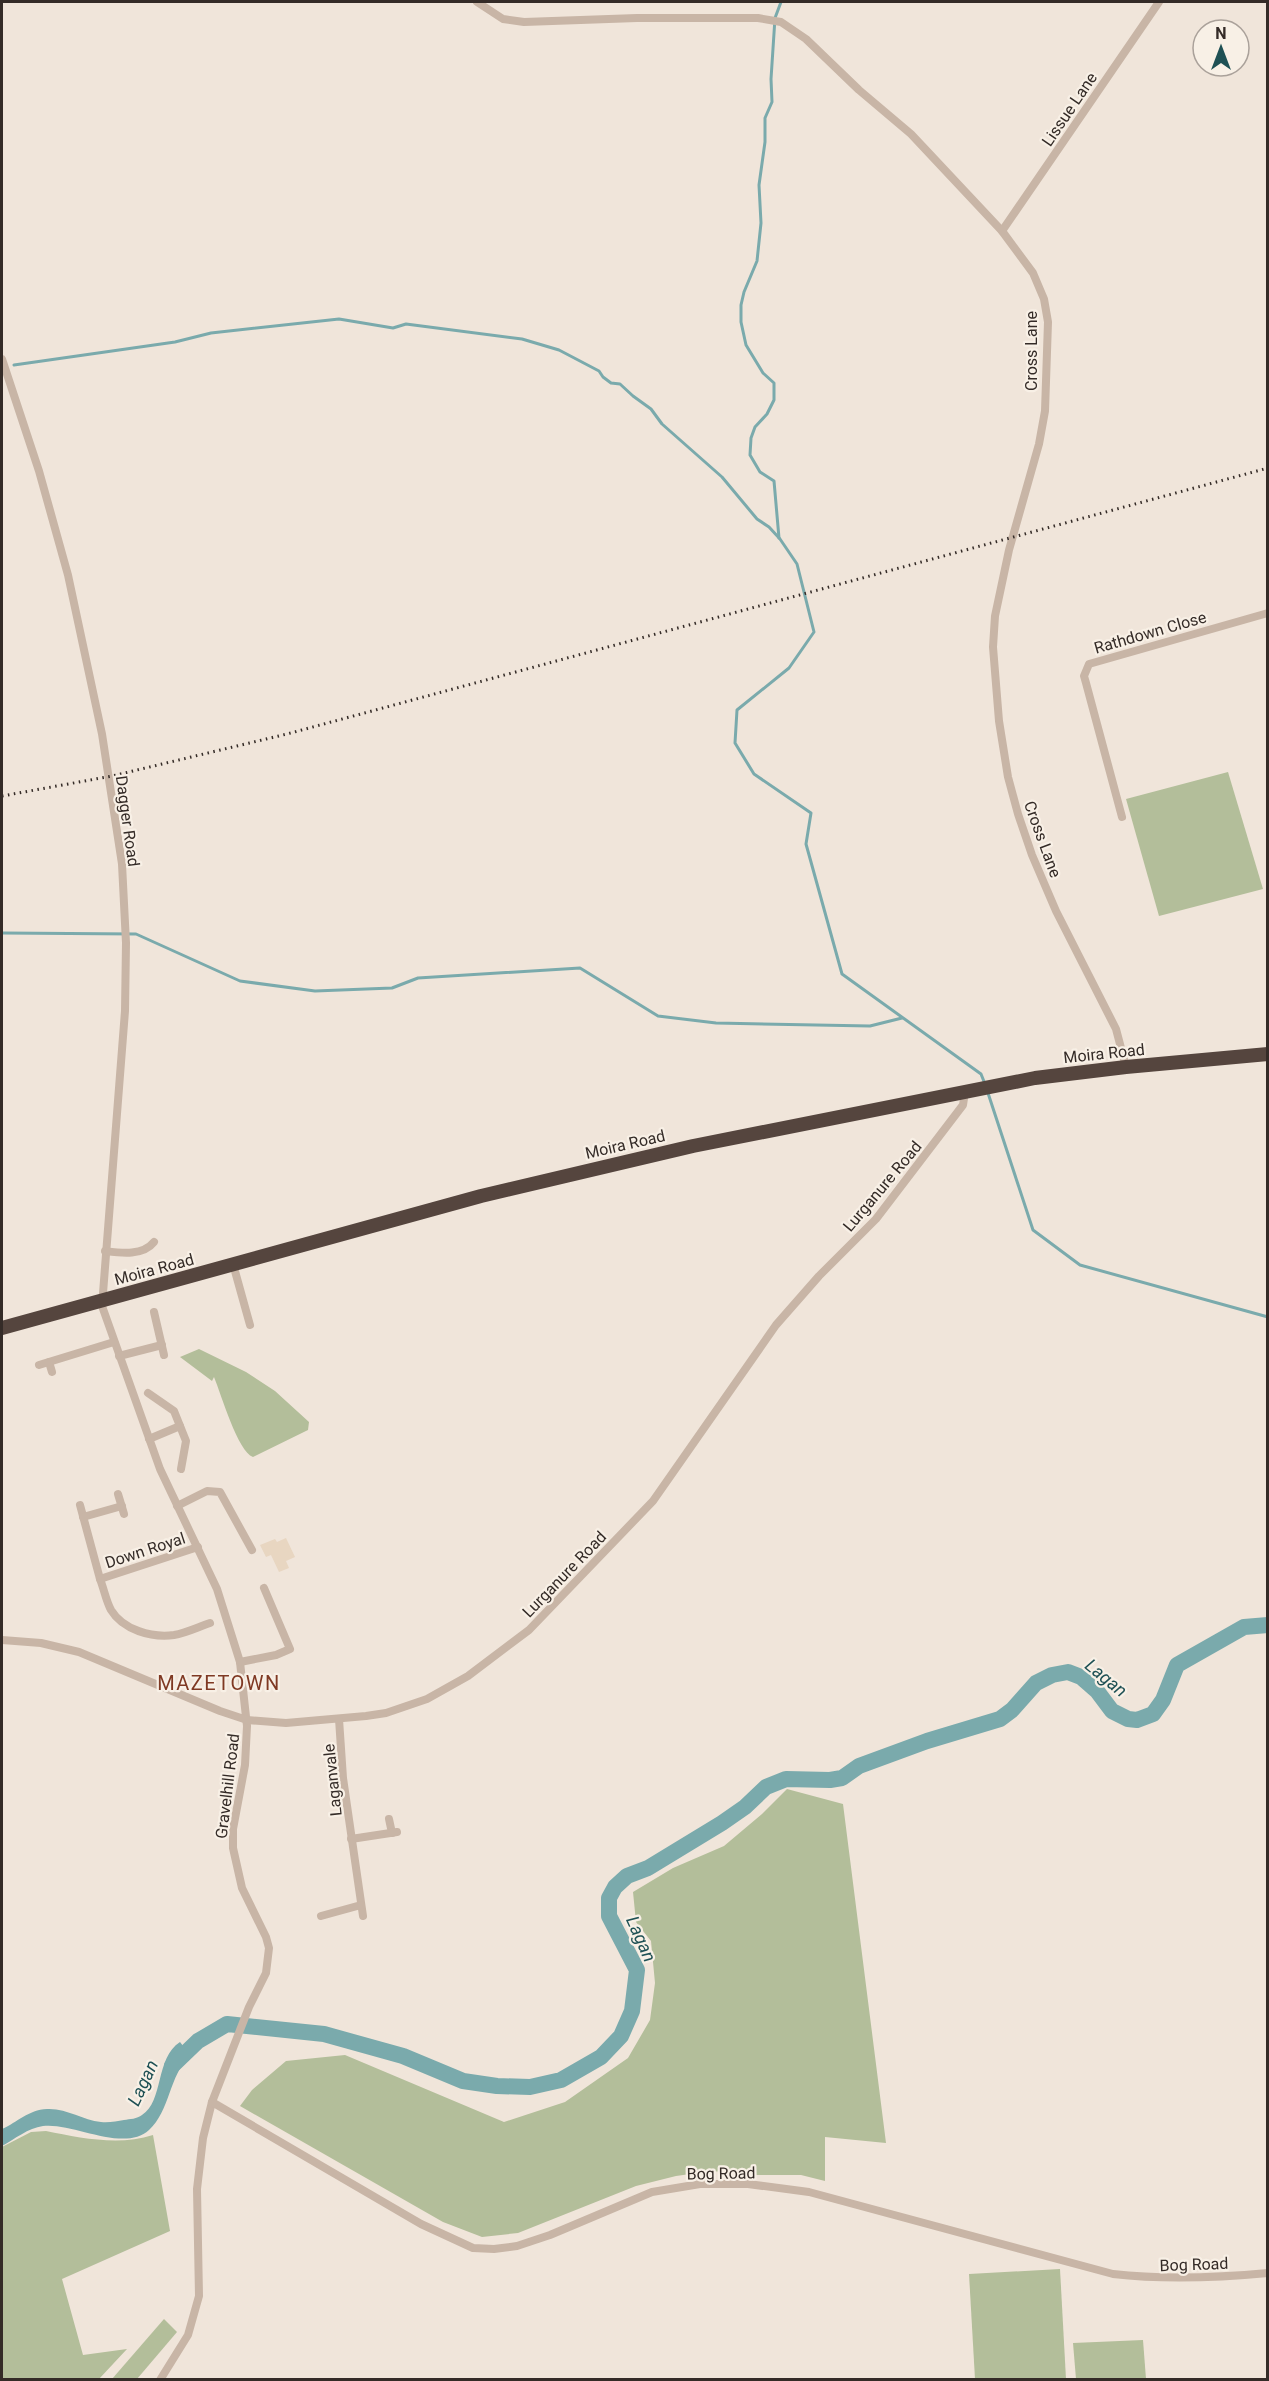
<svg xmlns="http://www.w3.org/2000/svg" width="1269" height="2381" font-family="Roboto,sans-serif">
  <style>
    .green { fill: #b3be9a }
    .plaza { fill: #e8d6c1 }
    .water { fill: #7aaaac }
    .lines { fill: none; stroke-linecap: round; stroke-linejoin: round }
    .stream { stroke: #7aaaac; stroke-width: 3 }
    .river { stroke: #7aaaac; stroke-width: 16 }
    .street { stroke: #c8b5a6; stroke-width: 8 }
    .highway { stroke: #55453e; stroke-width: 14 }
    .rail { stroke: #342b27; stroke-width: 3; stroke-dasharray: 1.5 4.5; stroke-linecap: butt }
    .labels { text-anchor: middle; stroke-width: 4.5; stroke-linejoin: round; paint-order: stroke }
    .street-label { font-size: 16px; fill: #342b27; stroke: #f8f0e6 }
    .water-label { font-size: 18px; font-style: italic; fill: #1e5054; stroke: #f8f0e6 }
    .quarter-label { font-size: 20px; letter-spacing: 1.5px; fill: #7f3923; stroke: #f8f0e6 }
  </style>
  <rect width="100%" height="100%" fill="#f0e5da"/>
  <g class="green">
    <polygon points="1228,772 1263,889 1159,916 1126,799"/>
    <path d="M199 1349 246 1372 275 1391 309 1422 308 1430 253 1457C238 1452 221 1394 214 1377L212 1381 180 1357Z"/>
    <polygon points="787,1789 843,1804 886,2143 825,2137 825,2181 801,2175 755,2175 712,2171 676,2176 636,2186 518,2233 482,2237 443,2222 240,2106 252,2090 286,2061 345,2055 504,2122 565,2102 628,2058 650,2020 655,1983 651,1941 636,1922 633,1892 673,1868 724,1846 762,1814"/>
    <path d="M46 2131C80 2138 119 2146 153 2135L170 2231 62 2279 83 2355 127 2349 99 2379H2V2147L31 2132Z"/>
    <polygon points="1060,2269 1066,2379 975,2379 969,2274"/>
    <polygon points="164,2319 177,2332 137,2379 112,2379"/>
    <polygon points="1143,2340 1146,2379 1076,2379 1073,2343"/>
  </g>
  <polygon class="plaza" points="286,1538 295,1557 286,1561 289,1568 279,1572 271,1555 266,1557 260,1545 275,1539 277,1542"/>
  <path class="water" d="M180 2042 190 2055C169 2076 170 2111 149 2130 124 2153 72 2122 43 2126 28 2128 15 2139 2 2146V2129C18 2122 28 2110 47 2109 67 2108 82 2120 101 2122 109 2123 117 2121 124 2120 130 2119 137 2119 142 2115 164 2101 155 2058 180 2042Z"/>
  <g class="lines">
    <g class="stream">
      <polyline points="14,365 175,342 211,333 339,319 393,328 406,324 522,339 559,350 599,371 603,377 611,383 620,384 633,396 651,409 662,424 722,477 757,519 769,527 780,539 797,564 814,632 789,668 737,710 735,743 754,774 811,813 806,844 842,974 981,1074 985,1084"/>
      <polyline points="779,538 774,481 760,472 750,455 751,438 755,427 767,414 774,400 774,383 763,373 746,345 741,322 741,305 744,292 757,261 761,223 759,185 765,142 765,118 772,102 771,79 775,18 781,2"/>
      <polyline points="2,933 136,934 240,981 315,991 392,988 418,978 580,968 658,1016 716,1023 870,1026 902,1018"/>
      <polyline points="987,1090 1033,1230 1080,1265 1268,1317"/>
    </g>
    <polyline class="river" points="172,2066 198,2041 227,2024 324,2034 403,2056 463,2081 497,2086 530,2087 561,2080 601,2057 621,2036 632,2011 637,1970 609,1916 609,1898 615,1887 627,1876 648,1868 722,1823 745,1807 766,1787 786,1779 830,1780 842,1778 859,1766 927,1741 1000,1719 1012,1710 1036,1683 1052,1675 1068,1672 1081,1677 1097,1691 1112,1711 1128,1719 1137,1720 1153,1714 1163,1700 1177,1665 1244,1627 1268,1625"/>
    <g class="street">
      <polyline points="477,2 503,19 524,22 637,18 758,18 781,22 806,39 859,90 911,134 1002,231 1033,273 1044,299 1048,322 1045,411 1039,444 1009,550 995,616 993,647 999,721 1008,777 1018,814 1032,855 1056,911 1116,1029 1126,1067"/>
      <polyline points="1002,231 1159,2"/>
      <polyline points="2,359 39,471 68,575 102,734 122,864 126,943 125,1011 102,1306 160,1469 217,1589 240,1662 247,1726 245,1765 233,1829 233,1848 242,1888 266,1937 269,1948 266,1973 249,2007 212,2102 203,2138 197,2189 199,2296 188,2335 160,2380"/>
      <polyline points="1122,817 1086,683 1084,676 1089,664 1268,613"/>
      <path d="M105 1251C121 1253 143 1256 154 1242"/>
      <polyline points="233,1264 250,1325"/>
      <polyline points="154,1312 164,1355"/>
      <polyline points="119,1356 162,1345"/>
      <polyline points="49,1362 52,1372"/>
      <polyline points="39,1365 114,1342"/>
      <polyline points="148,1393 174,1411 186,1441 181,1469"/>
      <polyline points="149,1439 180,1426"/>
      <polyline points="118,1494 124,1514"/>
      <polyline points="80,1505 100,1579"/>
      <polyline points="177,1506 207,1491 220,1492 252,1550"/>
      <polyline points="83,1517 122,1506"/>
      <path d="M198 1547 100 1579C104 1589 106 1601 111 1610 123 1630 152 1638 174 1635 186 1633 198 1627 210 1623"/>
      <polyline points="2,1640 41,1643 79,1652 220,1711 247,1720 286,1723 366,1716 386,1713 427,1699 468,1676 529,1630 653,1501 776,1325 819,1276 876,1219 963,1105 965,1092"/>
      <polyline points="240,1662 276,1655 290,1649 264,1588"/>
      <polyline points="339,1719 343,1778 363,1916"/>
      <polyline points="389,1819 392,1833"/>
      <polyline points="351,1839 397,1832"/>
      <polyline points="321,1916 361,1905"/>
      <path d="M212 2102 421 2224 473 2248 494 2249 517 2246 550 2235 652 2192 700 2184H748L809 2192 1113 2274C1165 2280 1215 2278 1268 2273"/>
    </g>
    <polyline class="highway" points="2,1328 481,1196 693,1146 1035,1078 1126,1067 1268,1054"/>
    <polyline class="rail" points="2,796 112,776 287,734 1268,468"/>
  </g>
  <g class="labels">
    <g class="street-label">
      <text transform="translate(1069 109) rotate(-56)" y="6">Lissue Lane</text>
      <text transform="translate(1031 351) rotate(-90)" y="6">Cross Lane</text>
      <text transform="translate(1150 632) rotate(-16)" y="6">Rathdown Close</text>
      <text transform="translate(128 821) rotate(82)" y="6">Dagger Road</text>
      <text transform="translate(1043 839) rotate(70)" y="6">Cross Lane</text>
      <text transform="translate(1104 1053) rotate(-6)" y="6">Moira Road</text>
      <text transform="translate(625 1144) rotate(-13)" y="6">Moira Road</text>
      <text transform="translate(882 1186) rotate(-50)" y="6">Lurganure Road</text>
      <text transform="translate(154 1269) rotate(-15)" y="6">Moira Road</text>
      <text transform="translate(145 1550) rotate(-18)" y="6">Down Royal</text>
      <text transform="translate(564 1574) rotate(-46)" y="6">Lurganure Road</text>
      <text transform="translate(332 1780) rotate(-96)" y="6">Laganvale</text>
      <text transform="translate(227 1786) rotate(-83)" y="6">Gravelhill Road</text>
      <text transform="translate(721 2173) rotate(-1)" y="6">Bog Road</text>
      <text transform="translate(1194 2264) rotate(-2)" y="6">Bog Road</text>
    </g>
    <g class="water-label">
      <text transform="translate(1106 1678) rotate(39)" y="6">Lagan</text>
      <text transform="translate(641 1939) rotate(66)" y="6">Lagan</text>
      <text transform="translate(143 2083) rotate(-65)" y="6">Lagan</text>
    </g>
    <g class="quarter-label">
      <text x="219" y="1690">MAZETOWN</text>
    </g>
  </g>
  <rect width="1269" height="2381" fill="none" stroke="#342b27" stroke-width="6"/>
  <g transform="translate(1221 48)"><circle r="28" fill="#f8f0e6" stroke="#aaa19a" stroke-width="1.5"/>
  <path d="M0-4.5L10 22L0 15L-10 22Z" fill="#1e5054"/>
  <text y="-9" font-size="16" font-weight="bold" text-anchor="middle" fill="#342b27">N</text>
  </g>
</svg>
